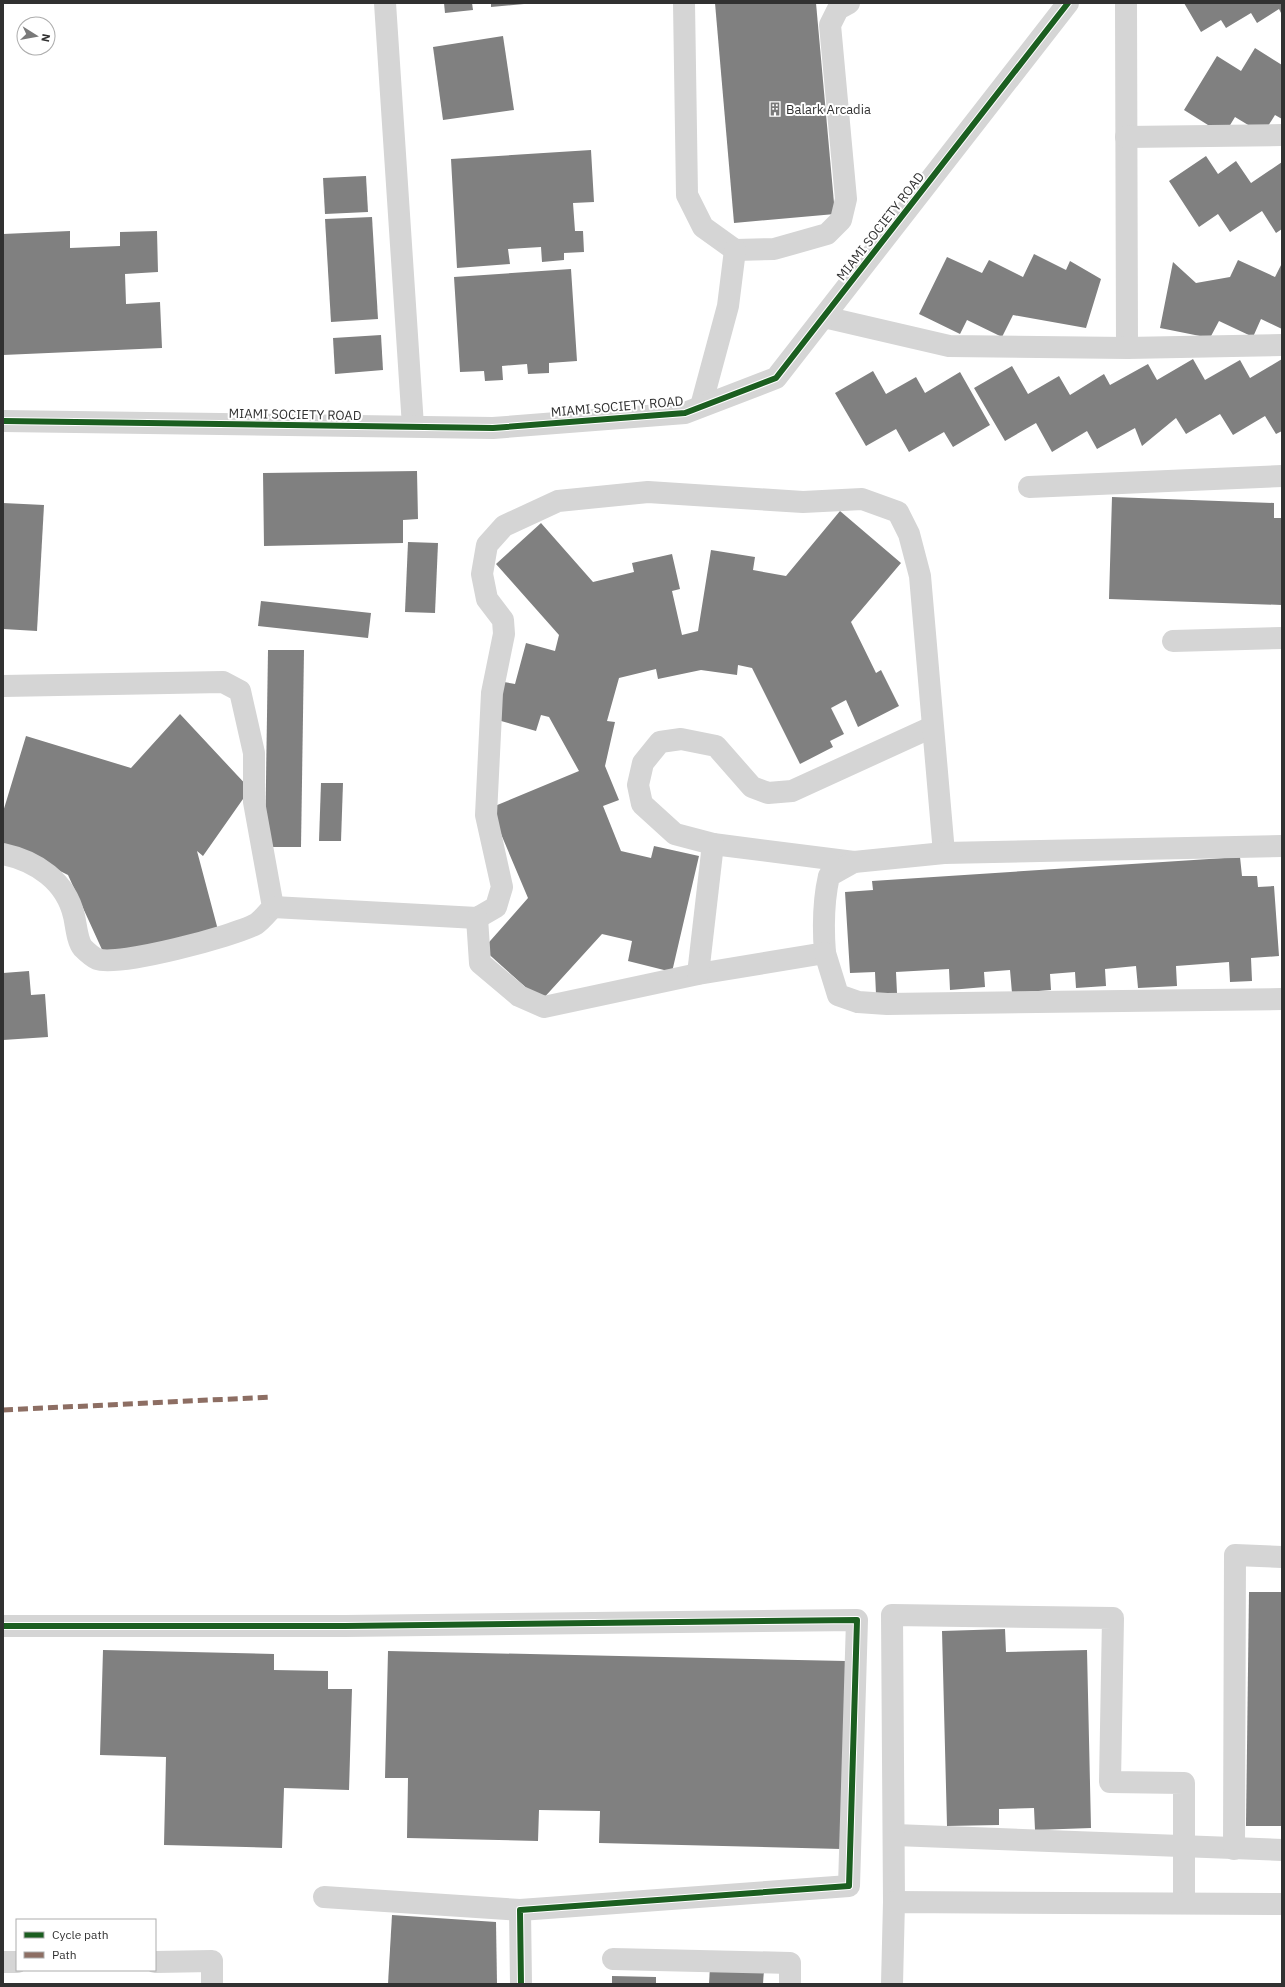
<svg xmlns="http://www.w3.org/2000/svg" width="1285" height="1987" font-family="'IBM Plex Sans',sans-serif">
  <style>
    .building { fill: #808080 }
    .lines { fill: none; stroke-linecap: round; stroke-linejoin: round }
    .minor { stroke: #d5d5d5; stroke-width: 22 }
    .quiet { stroke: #8d6e63; stroke-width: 5; stroke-dasharray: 10 5; stroke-linecap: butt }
    .cycleway-casing { stroke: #fff; stroke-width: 8 }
    .cycleway { stroke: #1b5e20; stroke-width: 6 }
    .labels { text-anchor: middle; stroke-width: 4; stroke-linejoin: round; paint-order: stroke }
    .poi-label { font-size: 13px; fill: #313131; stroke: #fff; text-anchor: start }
    .street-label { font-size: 13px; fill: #313131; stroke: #fff }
  </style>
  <rect width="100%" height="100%" fill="#fff"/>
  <g class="building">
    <polygon points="444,3 472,3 473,10 445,13"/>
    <polygon points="491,3 524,3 524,4 491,7"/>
    <polygon points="715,3 816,3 835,214 734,223"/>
    <polygon points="1184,3 1282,3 1282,15 1279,9 1257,23 1251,13 1226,28 1221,20 1201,32"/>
    <polygon points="503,36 514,110 443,120 433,47"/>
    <polygon points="1255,48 1282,65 1282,119 1275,115 1263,134 1235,117 1224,135 1184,110 1217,56 1241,71"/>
    <polygon points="591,150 594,202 573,203 575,231 583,231 584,252 564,253 564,260 542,262 541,247 508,249 510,264 457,268 451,159"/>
    <polygon points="1206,156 1218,174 1236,161 1251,183 1282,162 1282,229 1276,233 1262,211 1230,232 1218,214 1199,227 1169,181"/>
    <polygon points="366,176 368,212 325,214 323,178"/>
    <polygon points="372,217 378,319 331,322 325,219"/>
    <polygon points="70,231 70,248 120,246 120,232 157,231 158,272 125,274 126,304 160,302 162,348 3,355 3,234"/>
    <polygon points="1034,254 1066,270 1070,261 1101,279 1086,328 1013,315 1002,337 967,320 960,334 919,314 947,257 982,273 989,260 1023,277"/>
    <polygon points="1238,260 1275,277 1282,263 1282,329 1261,319 1253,337 1219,321 1210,338 1160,328 1173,262 1196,283 1230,277"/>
    <polygon points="571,269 577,361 549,363 549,373 528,374 527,364 502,366 503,380 485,381 484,371 460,372 454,277"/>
    <polygon points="381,335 383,370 335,374 333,338"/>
    <polygon points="1193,359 1205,380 1240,360 1250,378 1282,359 1282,431 1276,434 1265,416 1233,435 1220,414 1186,434 1176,418 1142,446 1135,428 1097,449 1087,431 1052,452 1036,423 1005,441 974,388 1012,366 1028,394 1059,376 1070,395 1104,374 1110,385 1148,364 1157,380"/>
    <polygon points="873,371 886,394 916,377 925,393 960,372 990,425 953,447 944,432 909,452 896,429 866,446 835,393"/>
    <polygon points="417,471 418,519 403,520 403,543 264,546 263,473"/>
    <polygon points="1112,497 1274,503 1274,518 1282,518 1282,605 1109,599"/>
    <polygon points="3,503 44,505 37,631 3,629"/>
    <polygon points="840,511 901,563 851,622 876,673 881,670 899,706 858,727 846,700 831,708 844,734 830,741 833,747 800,764 752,668 738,665 737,675 701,670 658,679 656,669 619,678 607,721 615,722 605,766 619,800 603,806 621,851 651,858 654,846 699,856 672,972 628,961 632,941 602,934 541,1001 483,949 528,898 490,808 579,771 549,717 541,715 536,731 494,719 504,682 515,684 526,643 555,651 559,635 496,564 541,523 593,582 634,572 632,563 672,554 680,589 672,591 682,635 698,631 711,550 755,557 753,570 786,576"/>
    <polygon points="408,542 438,543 435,613 405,612"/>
    <polygon points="261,601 371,613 368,638 258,626"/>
    <polygon points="268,650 304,650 301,847 265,847"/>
    <polygon points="180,714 250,789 203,856 197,851 218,930 104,954 68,875 8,845 3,852 3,812 26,736 131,768"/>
    <polygon points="321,783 343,783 341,841 319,841"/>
    <polygon points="1240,857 1242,876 1257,876 1258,887 1274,886 1279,956 1251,958 1252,981 1230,982 1229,962 1176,966 1177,986 1138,988 1136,966 1105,969 1106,986 1076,988 1075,972 1050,974 1051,990 1012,993 1010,970 984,972 985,987 950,990 949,969 896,972 897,993 876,994 875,972 850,973 845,892 873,890 872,881"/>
    <polygon points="29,971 31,995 45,994 48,1037 3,1040 3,973"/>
    <polygon points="1249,1592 1282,1592 1282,1826 1246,1826"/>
    <polygon points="1005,1629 1006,1652 1087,1650 1091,1828 1035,1830 1034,1808 999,1809 999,1825 947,1826 942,1631"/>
    <polygon points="103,1650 274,1654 274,1670 328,1671 328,1689 352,1689 349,1790 284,1788 282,1848 164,1845 166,1757 100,1755"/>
    <polygon points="388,1651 846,1661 841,1849 599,1843 600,1811 539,1810 538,1841 407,1838 408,1778 385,1778"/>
    <polygon points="392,1915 496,1922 497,1984 388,1984"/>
    <polygon points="710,1967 764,1969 763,1984 709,1984"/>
    <polygon points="612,1976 656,1977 656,1984 612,1984"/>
  </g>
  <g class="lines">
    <g class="minor">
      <polyline points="385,3 413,426"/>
      <polyline points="684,3 687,195 703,227 735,250 774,249 827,234 841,220 846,199 830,25 838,9 849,3"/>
      <polyline points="1126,3 1127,348"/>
      <polyline points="1126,137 1282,135"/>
      <polyline points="824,317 949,346 1127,348 1282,345"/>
      <polyline points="701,406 728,306 735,250"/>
      <polyline points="3,421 493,428 685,413 776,378 1068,3"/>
      <polyline points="1029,487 1282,476"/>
      <polyline points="1173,641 1282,638"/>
      <path d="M3 686 223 682 240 691 254 753V802L273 907C268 912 262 920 256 924 234 936 118 967 97 959 93 957 86 951 83 948 77 941 76 924 74 916 66 881 36 861 3 854"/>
      <polyline points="854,862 713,844 675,834 642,804 638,785 643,763 660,742 681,739 716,746 752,787 768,793 792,791 932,727"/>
      <polyline points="273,907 477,918 496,907 502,887 486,815 492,693 504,634 503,620 487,599 482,574 487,545 504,526 558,501 648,492 803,502 862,499 898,512 909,534 920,576 944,853"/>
      <path d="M477 918 480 963 519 996 544 1007 698 974 825 953C823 927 823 902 829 876L854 862 944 853 1282 846"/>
      <polyline points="825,953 838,995 858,1002 887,1004 1282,999"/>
      <polyline points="698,974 713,844"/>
      <polyline points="3,1626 345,1626 857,1620 849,1886 520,1910 521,1984"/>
      <polyline points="895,1835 1282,1850"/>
      <polyline points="1234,1849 1235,1555 1282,1557"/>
      <polyline points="324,1897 520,1910"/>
      <polyline points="894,1902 892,1615 1113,1618 1110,1782 1184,1783 1184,1903"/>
      <polyline points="613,1959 790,1963 790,1984"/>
      <polyline points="3,1962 17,1962"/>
      <polyline points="155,1962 212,1961 212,1984"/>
      <polyline points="892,1984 894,1902 1282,1904"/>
    </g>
    <polyline class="quiet" points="3,1410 272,1397"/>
    <g class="cycleway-casing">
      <g id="cycleway">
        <polyline points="3,421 493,428 685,413 776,378 1068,3"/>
        <polyline points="3,1626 345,1626 857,1620 849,1886 520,1910 521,1984"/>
      </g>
    </g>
    <use href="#cycleway" class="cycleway"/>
  </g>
  <defs>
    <g id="building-bare" transform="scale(1.08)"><path d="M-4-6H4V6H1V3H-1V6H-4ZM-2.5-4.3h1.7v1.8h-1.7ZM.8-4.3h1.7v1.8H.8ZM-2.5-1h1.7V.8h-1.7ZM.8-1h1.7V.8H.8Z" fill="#797979" stroke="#fff" stroke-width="2.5" paint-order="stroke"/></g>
  </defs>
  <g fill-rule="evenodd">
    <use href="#building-bare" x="775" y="109"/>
  </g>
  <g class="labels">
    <g class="poi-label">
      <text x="786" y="114">Balark Arcadia</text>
    </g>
    <g class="street-label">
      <text transform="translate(880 226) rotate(-52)" y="5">MIAMI SOCIETY ROAD</text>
      <text transform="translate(617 406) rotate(-5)" y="5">MIAMI SOCIETY ROAD</text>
      <text transform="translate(295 414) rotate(1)" y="5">MIAMI SOCIETY ROAD</text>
    </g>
  </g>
  <rect width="1285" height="1987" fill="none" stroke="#313131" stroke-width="8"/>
  <rect x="16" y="1919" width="140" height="52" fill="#ffffff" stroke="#adadad"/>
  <rect x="24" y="1932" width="20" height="6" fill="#1b5e20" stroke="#adadad"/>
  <text x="52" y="1939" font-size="12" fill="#313131">Cycle path</text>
  <rect x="24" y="1952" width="20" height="6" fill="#8d6e63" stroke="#adadad"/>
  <text x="52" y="1959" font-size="12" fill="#313131">Path</text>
  <g transform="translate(36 36) rotate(101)"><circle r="19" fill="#ffffff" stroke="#adadad"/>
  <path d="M0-3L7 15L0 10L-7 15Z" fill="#797979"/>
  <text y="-6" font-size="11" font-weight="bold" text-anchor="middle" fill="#313131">N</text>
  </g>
</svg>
